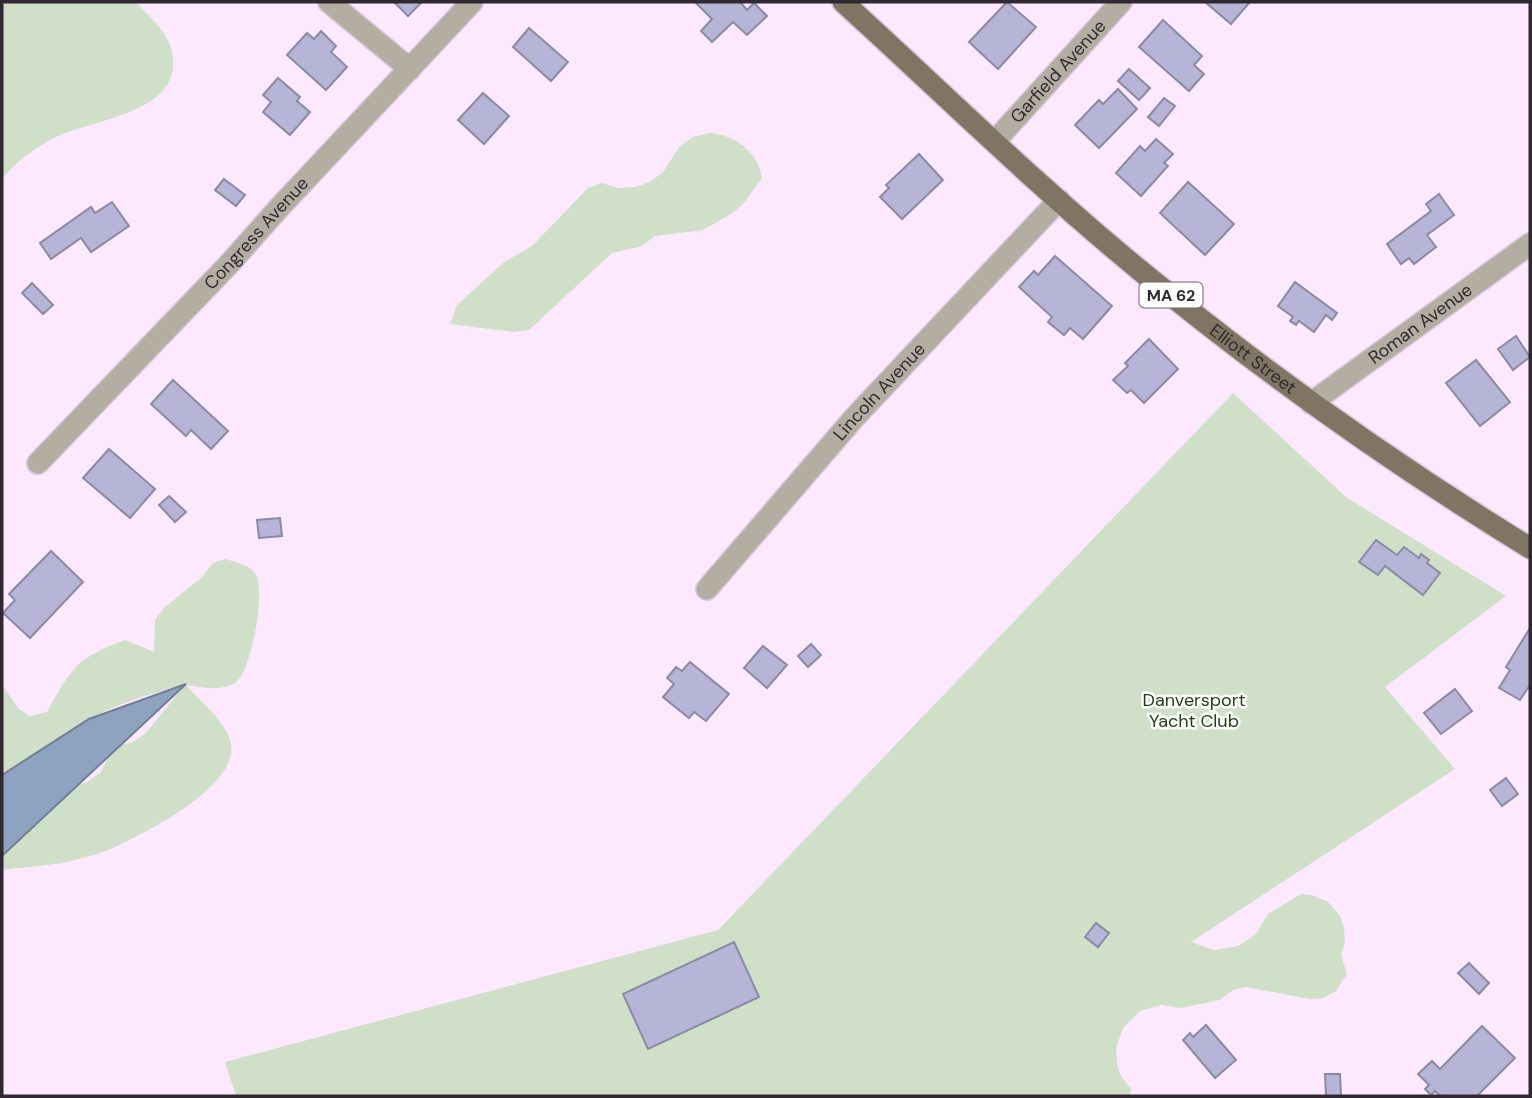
<svg xmlns="http://www.w3.org/2000/svg" width="1532" height="1098" font-family="'DM Sans',sans-serif">
  <style>
    .green { fill: #cfdfc8 }
    .water { fill: #8ea3c0; stroke: #727e95; stroke-width: 2 }
    .building { fill: #b6b5d8; stroke: #8b8aa3; stroke-width: 2 }
    .lines { fill: none; stroke-linecap: round; stroke-linejoin: round }
    .minor-casing { stroke: #d8c6da; stroke-width: 24 }
    .major-casing { stroke: #d8c6da; stroke-width: 24 }
    .minor { stroke: #b3ada2; stroke-width: 21 }
    .major { stroke: #7f7562; stroke-width: 21 }
    .labels { text-anchor: middle; stroke-width: 5; stroke-linejoin: round; paint-order: stroke }
    .shield { fill: #fefefe; stroke: #6e696e; stroke-width: 2 }
    .shield-label { font-size: 16px; font-weight: bold; fill: #312931 }
    .street-label { font-size: 18px; fill: #312931; stroke: #fefefe }
    .park-label { font-size: 18px; fill: #1f3d0f; stroke: #fefefe }
  </style>
  <rect width="100%" height="100%" fill="#fde9ff"/>
  <g class="green">
    <path d="M2 2H136C146 13 160 25 167 39 172 47 173 56 173 65 172 115 87 120 52 139 33 149 15 163 2 179Z"/>
    <path d="M709 133C735 135 758 151 762 178L743 204 731 214 703 230 655 236 642 246 612 253 529 330 514 332 450 324 457 305 504 262 532 246 588 188 602 183 618 188 635 187 650 182 663 172 680 146 693 137Z"/>
    <polygon points="1233,393 1346,497 1506,596 1385,687 1455,769 1191,942 1214,950 1238,946 1255,935 1268,914 1301,894 1312,895 1328,902 1340,916 1344,928 1345,942 1341,955 1347,974 1336,991 1323,998 1310,999 1245,987 1233,990 1220,1000 1181,1008 1161,1005 1140,1011 1123,1028 1116,1048 1117,1064 1121,1076 1131,1089 1130,1096 236,1096 225,1062 718,930"/>
    <path d="M226 559C235 562 249 565 255 573 267 589 251 674 235 683 219 692 203 687 186 685 201 702 227 722 231 744 238 786 149 831 117 846 103 853 86 857 71 861 49 866 24 867 2 870V847L58 795 87 782 100 773 115 745 131 743 145 734 185 685C141 695 97 711 60 737 41 750 23 767 2 777V685L19 709 30 716 47 712C72 668 76 658 125 640L154 652 155 620 164 608 202 577 213 563Z"/>
  </g>
  <polygon class="water" points="186,684 2,856 2,775 89,719"/>
  <g class="building">
    <polygon points="394,2 422,2 408,16"/>
    <polygon points="695,2 740,2 747,10 754,3 767,16 747,35 733,22 712,42 701,31 712,19"/>
    <polygon points="1007,2 1036,27 998,69 969,42"/>
    <polygon points="1205,2 1250,2 1231,24"/>
    <polygon points="1163,20 1202,56 1194,65 1204,74 1189,91 1139,47"/>
    <polygon points="529,28 568,62 551,81 513,47"/>
    <polygon points="321,31 336,46 331,52 347,67 326,90 287,55 307,33 314,39"/>
    <polygon points="1129,69 1150,88 1139,100 1118,81"/>
    <polygon points="278,78 300,97 297,101 310,112 290,135 263,112 271,102 263,95"/>
    <polygon points="1118,89 1137,109 1099,148 1075,125 1099,100 1103,104"/>
    <polygon points="483,93 509,116 484,144 458,120"/>
    <polygon points="1164,98 1175,106 1159,126 1148,117"/>
    <polygon points="1156,139 1173,154 1164,163 1168,166 1141,196 1116,173 1140,146 1145,151"/>
    <polygon points="919,154 943,180 902,219 880,197 889,188 886,185"/>
    <polygon points="224,179 245,195 236,206 215,190"/>
    <polygon points="1188,182 1234,224 1205,255 1160,213"/>
    <polygon points="1439,194 1454,215 1427,235 1436,247 1414,264 1409,258 1401,264 1387,244 1431,211 1426,204"/>
    <polygon points="112,202 129,226 91,252 81,238 51,259 40,243 91,207 95,213"/>
    <polygon points="1055,256 1112,306 1083,339 1070,328 1064,335 1048,322 1052,317 1019,287 1034,271 1038,275"/>
    <polygon points="1295,282 1337,313 1332,320 1326,315 1314,332 1299,321 1296,325 1290,321 1293,317 1278,306"/>
    <polygon points="32,283 53,305 43,314 22,293"/>
    <polygon points="1516,336 1530,357 1513,370 1498,349"/>
    <polygon points="1149,339 1178,369 1144,403 1131,390 1127,393 1113,380 1128,366 1125,363"/>
    <polygon points="1476,360 1510,402 1480,426 1446,383"/>
    <polygon points="173,380 228,431 211,449 191,430 186,436 151,404"/>
    <polygon points="109,449 155,489 130,518 83,478"/>
    <polygon points="169,496 186,512 175,522 159,505"/>
    <polygon points="280,518 282,536 259,538 257,520"/>
    <polygon points="1376,540 1397,555 1404,547 1419,558 1421,554 1429,560 1427,563 1440,573 1423,595 1385,566 1378,575 1359,562"/>
    <polygon points="51,551 83,582 30,638 3,613 15,600 9,594"/>
    <polygon points="1530,628 1530,685 1520,700 1499,688 1510,670 1506,667"/>
    <polygon points="811,644 821,655 808,667 798,656"/>
    <polygon points="763,646 787,665 767,688 744,668"/>
    <polygon points="690,662 729,694 706,721 694,712 689,718 663,697 674,684 667,678 676,667 682,671"/>
    <polygon points="1455,689 1472,711 1441,734 1424,713"/>
    <polygon points="1506,778 1518,794 1502,806 1490,790"/>
    <polygon points="1096,923 1109,933 1098,947 1085,937"/>
    <polygon points="734,942 759,997 648,1049 623,994"/>
    <polygon points="1469,963 1489,983 1479,994 1458,973"/>
    <polygon points="1206,1025 1236,1060 1215,1078 1183,1040 1190,1033 1193,1037"/>
    <polygon points="1482,1026 1515,1058 1477,1096 1440,1096 1435,1091 1431,1095 1425,1089 1429,1085 1418,1074 1432,1061 1440,1069"/>
    <polygon points="1325,1074 1340,1074 1341,1096 1326,1096"/>
  </g>
  <g class="lines">
    <g class="minor-casing">
      <g id="minor">
        <polyline points="329,2 410,69"/>
        <path id="s1" d="M995 141 1121 2"/>
        <path id="s2" d="M1311 403 1530 244"/>
        <path id="s3" d="M38 463 231 262 277 210 472 2"/>
        <path id="s4" d="M707 589 854 418 1059 200"/>
      </g>
    </g>
    <g class="major-casing">
      <g id="major">
        <path id="s5" d="M843 2C942 92 1038 187 1142 272 1265 373 1395 465 1530 548"/>
      </g>
    </g>
    <use href="#minor" class="minor"/>
    <use href="#major" class="major"/>
  </g>
  <g class="labels">
    <rect class="shield" x="1139.5" y="282.5" width="63" height="25" rx="5"/>
    <g class="shield-label">
      <text x="1171" y="301">MA 62</text>
    </g>
    <g class="street-label">
      <text dy="6" stroke="none"><textPath href="#s1" startOffset="94">Garfield Avenue</textPath></text>
      <text dy="6" stroke="none"><textPath href="#s3" startOffset="317">Congress Avenue</textPath></text>
      <text dy="6" stroke="none"><textPath href="#s2" startOffset="135">Roman Avenue</textPath></text>
      <text dy="6" stroke="none"><textPath href="#s5" startOffset="544">Elliott Street</textPath></text>
      <text dy="6" stroke="none"><textPath href="#s4" startOffset="262">Lincoln Avenue</textPath></text>
    </g>
    <g class="park-label">
      <text x="1194" y="706">Danversport<tspan x="1194" dy="21">Yacht Club</tspan></text>
    </g>
  </g>
  <rect width="1532" height="1098" fill="none" stroke="#312931" stroke-width="7"/>
</svg>
